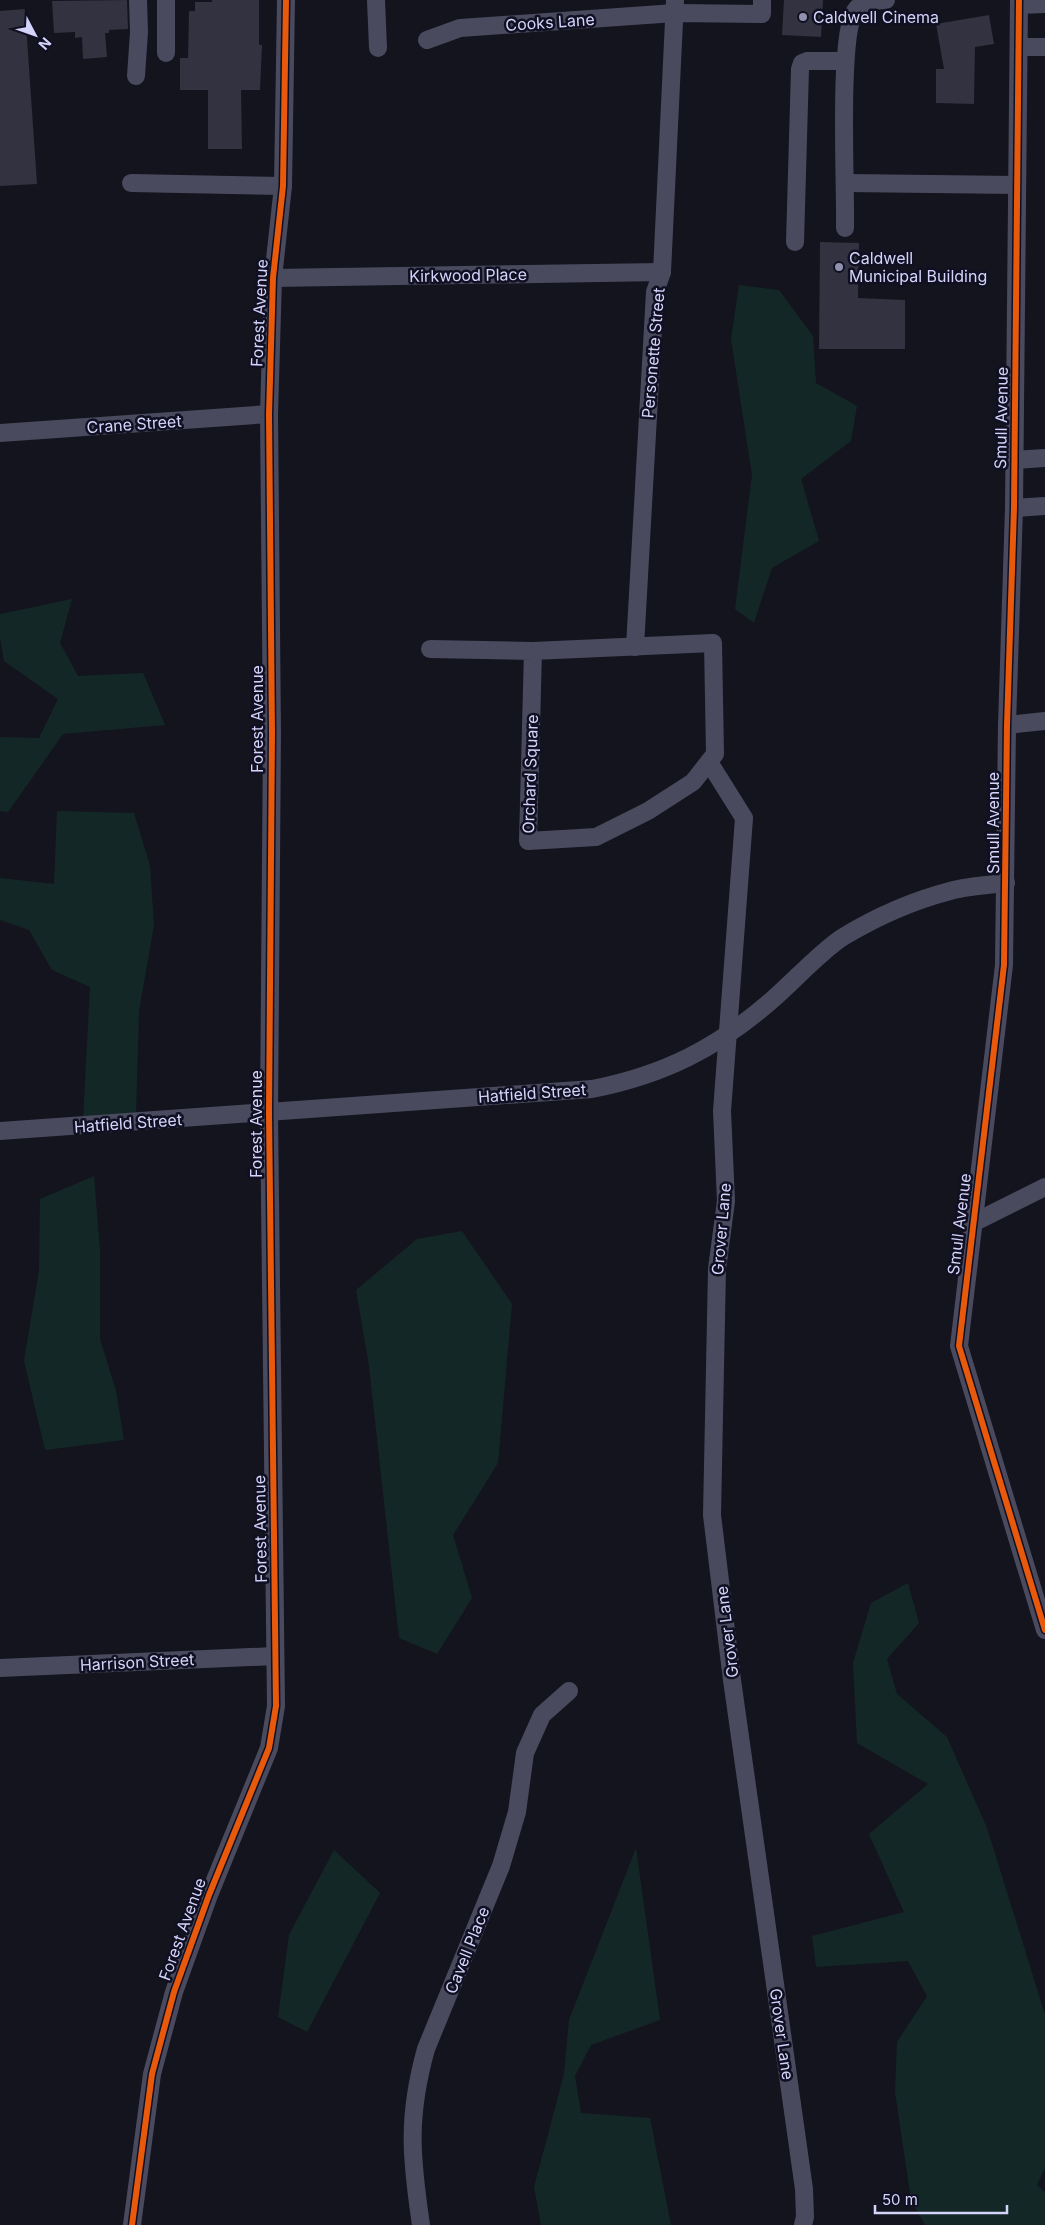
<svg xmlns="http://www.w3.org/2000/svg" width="1045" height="2225" font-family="Inter,sans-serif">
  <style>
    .green { fill: #132826 }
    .building { fill: #323240 }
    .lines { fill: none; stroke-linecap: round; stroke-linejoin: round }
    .minor { stroke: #494a5e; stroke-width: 18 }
    .cycleway-casing { stroke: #111022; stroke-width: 9 }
    .cycleway { stroke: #e8590c; stroke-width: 6 }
    .poi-dot { fill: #9191ae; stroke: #111022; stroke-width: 2 }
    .labels { text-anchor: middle; stroke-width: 5; stroke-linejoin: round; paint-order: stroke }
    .poi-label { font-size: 16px; fill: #d4d4fb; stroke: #111022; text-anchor: start }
    .street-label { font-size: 16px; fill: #d4d4fb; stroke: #111022 }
  </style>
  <rect width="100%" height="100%" fill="#14141e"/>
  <g class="green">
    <polygon points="739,285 779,290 813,336 816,383 857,406 851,441 801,479 819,541 772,568 754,623 735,609 752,475 731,339"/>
    <polygon points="72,599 60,643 78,676 143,673 165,725 63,734 8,812 0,811 0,737 39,738 58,699 4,661 0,637 0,614"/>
    <polygon points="57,811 134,813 150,866 154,925 139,1011 136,1115 83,1120 90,987 52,970 29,930 0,920 0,878 54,884"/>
    <polygon points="94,1176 100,1250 100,1339 116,1391 124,1440 45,1450 24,1361 39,1271 40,1199"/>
    <polygon points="462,1231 512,1304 498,1463 453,1535 472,1598 437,1654 399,1638 369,1366 356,1290 417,1239"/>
    <polygon points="908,1583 919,1623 887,1659 897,1694 947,1737 987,1828 1021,1937 1045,2015 1045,2168 1037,2185 1045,2192 1045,2225 925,2225 911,2200 895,2092 897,2042 927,1996 908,1961 816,1967 812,1936 904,1912 869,1834 928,1784 857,1743 853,1663 871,1603"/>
    <polygon points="636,1848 660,2020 591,2045 575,2076 581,2113 650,2118 671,2225 541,2225 534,2187 564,2074 569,2020"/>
    <polygon points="334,1850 380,1893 307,2032 278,2017 289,1935"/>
  </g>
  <g class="building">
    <polygon points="127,0 128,29 109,30 109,33 105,33 107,57 83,59 82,37 75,38 75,32 54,33 52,1"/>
    <polygon points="212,0 259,0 259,45 262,45 260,90 241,90 242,149 208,149 208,90 180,90 180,58 188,58 189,11 195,11 195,2 212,2"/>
    <polygon points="784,0 823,0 821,37 782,35"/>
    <polygon points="25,9 37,184 0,186 0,11"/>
    <polygon points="989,15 994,44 975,47 974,104 936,103 936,69 944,69 936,24"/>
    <polygon points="820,242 859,243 858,298 905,300 905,349 819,349"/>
  </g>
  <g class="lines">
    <g class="minor">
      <polyline points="166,0 166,53"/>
      <polyline points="376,0 378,48"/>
      <polyline points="1019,0 1014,508 1007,725 1004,965 959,1346 1045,1630"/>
      <polyline points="1019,5 1045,4"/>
      <polyline points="427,40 460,28 675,13 762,14 762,0"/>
      <polyline points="1019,47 1045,47"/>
      <polyline points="136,76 139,32 138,0"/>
      <polyline points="131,183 283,186"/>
      <polyline points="846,183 1017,185"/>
      <path d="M845 228C846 188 838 36 855 11 862 0 875 1 886 0"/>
      <polyline points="795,242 800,69 802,63 807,61 845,61"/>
      <polyline points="273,278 662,272"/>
      <polyline points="0,433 269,414"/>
      <polyline points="1014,460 1045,458"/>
      <polyline points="1014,508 1045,506"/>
      <polyline points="635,647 655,292 662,272 675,0"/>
      <polyline points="430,649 533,651 713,643 715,754 693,782 648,811 596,837 528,841 533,651"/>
      <polyline points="1007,725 1045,721"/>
      <polyline points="709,762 744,818 722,1111 726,1201 717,1269 712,1515 732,1680 804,2189 805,2217 803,2225"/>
      <path d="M0 1131 592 1089C664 1075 717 1048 772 1000 793 982 821 951 843 937 876 917 912 901 950 891 968 886 988 885 1006 883"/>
      <polyline points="973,1223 1045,1187"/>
      <polyline points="0,1668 275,1656"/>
      <polyline points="132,2225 152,2074 174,1992 209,1895 269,1748 276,1706 269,1113 272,733 269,414 273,278 283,186 286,0"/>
      <path d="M421 2225C411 2157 407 2117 426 2049L501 1866 517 1812 525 1753 542 1715 569 1691"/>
    </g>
    <g class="cycleway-casing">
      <g id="cycleway">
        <polyline points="1019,0 1014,508 1007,725 1004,965 959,1346 1045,1630"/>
        <polyline points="132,2225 152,2074 174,1992 209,1895 269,1748 276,1706 269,1113 272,733 269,414 273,278 283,186 286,0"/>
      </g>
    </g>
    <use href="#cycleway" class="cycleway"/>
  </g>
  <g class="poi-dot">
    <circle cx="803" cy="17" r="5"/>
    <circle cx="839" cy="267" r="5"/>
  </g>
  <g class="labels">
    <g class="poi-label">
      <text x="813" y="23">Caldwell Cinema</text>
      <text x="849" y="264">Caldwell<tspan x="849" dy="18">Municipal Building</tspan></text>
    </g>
    <g class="street-label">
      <text transform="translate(550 22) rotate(-4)" y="6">Cooks Lane</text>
      <text transform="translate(468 275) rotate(-1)" y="6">Kirkwood Place</text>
      <text transform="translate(259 313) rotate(-87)" y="6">Forest Avenue</text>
      <text transform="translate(653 353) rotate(-85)" y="6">Personette Street</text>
      <text transform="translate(1001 418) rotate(-89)" y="6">Smull Avenue</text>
      <text transform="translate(134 424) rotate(-4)" y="6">Crane Street</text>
      <text transform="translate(257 719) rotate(-90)" y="6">Forest Avenue</text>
      <text transform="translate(530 774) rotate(-88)" y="6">Orchard Square</text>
      <text transform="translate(993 823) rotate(-90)" y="6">Smull Avenue</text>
      <text transform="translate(532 1093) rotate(-4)" y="6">Hatfield Street</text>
      <text transform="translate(128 1123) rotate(-4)" y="6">Hatfield Street</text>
      <text transform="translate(256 1124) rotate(-90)" y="6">Forest Avenue</text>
      <text transform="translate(959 1224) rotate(-83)" y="6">Smull Avenue</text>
      <text transform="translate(721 1229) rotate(-85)" y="6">Grover Lane</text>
      <text transform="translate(260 1529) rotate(-91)" y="6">Forest Avenue</text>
      <text transform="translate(727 1632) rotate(-97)" y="6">Grover Lane</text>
      <text transform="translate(137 1662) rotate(-3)" y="6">Harrison Street</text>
      <text transform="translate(182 1929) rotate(-70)" y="6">Forest Avenue</text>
      <text transform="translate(467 1950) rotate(-68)" y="6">Cavell Place</text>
      <text transform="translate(782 2034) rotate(82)" y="6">Grover Lane</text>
    </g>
  </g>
  <g transform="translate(35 35) rotate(131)" stroke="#111022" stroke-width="4" paint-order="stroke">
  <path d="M0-4L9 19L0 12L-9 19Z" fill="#d4d4fb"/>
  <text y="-8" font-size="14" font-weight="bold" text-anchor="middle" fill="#d4d4fb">N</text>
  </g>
  <path d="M875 2205v8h132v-8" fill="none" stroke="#d4d4fb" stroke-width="2.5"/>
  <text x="882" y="2205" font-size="15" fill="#d4d4fb" stroke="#111022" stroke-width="4" paint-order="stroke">50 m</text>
</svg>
